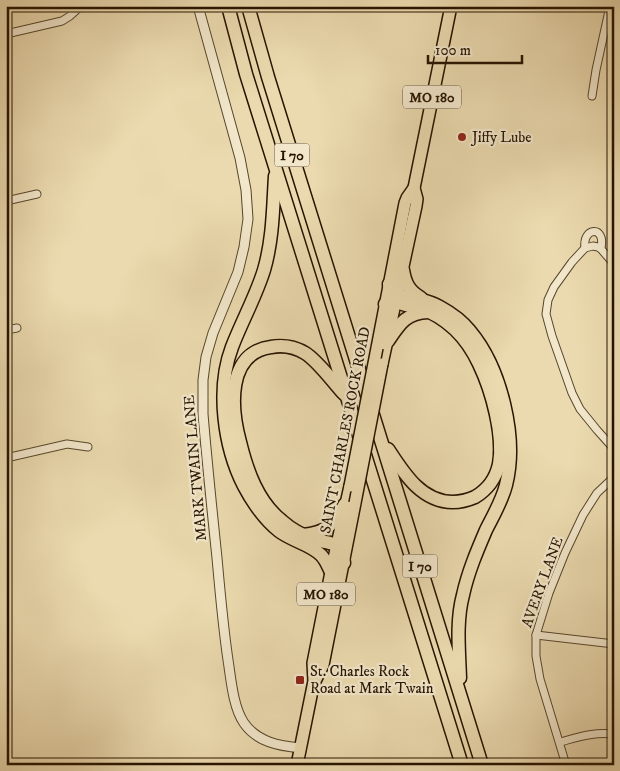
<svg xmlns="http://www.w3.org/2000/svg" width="620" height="771" font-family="'IM FELL DW Pica',serif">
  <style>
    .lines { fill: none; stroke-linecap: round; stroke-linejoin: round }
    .minor-casing { stroke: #57462c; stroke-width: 9 }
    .tertiary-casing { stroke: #57462c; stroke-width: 11 }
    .primary-casing { stroke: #261400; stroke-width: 14 }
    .motorway-casing { stroke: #261400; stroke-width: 15 }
    .minor { stroke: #f2e7cb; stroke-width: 7 }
    .tertiary { stroke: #f2e7cb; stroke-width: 9 }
    .primary { stroke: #ebdaaf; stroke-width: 11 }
    .motorway { stroke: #ebdaaf; stroke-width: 12 }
    .primary-bridge-casing { stroke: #261400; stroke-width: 14; stroke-linecap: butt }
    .primary-bridge { stroke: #ebdaaf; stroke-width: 11 }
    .poi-dot { fill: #8f2418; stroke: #f2e7cb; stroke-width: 2 }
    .labels { text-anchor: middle; stroke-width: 4.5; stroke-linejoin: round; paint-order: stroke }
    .shield { fill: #f2e7cb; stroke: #63533d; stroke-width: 1 }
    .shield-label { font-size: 14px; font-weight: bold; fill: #261400 }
    .poi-label { font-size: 15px; fill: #261400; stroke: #f2e7cb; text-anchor: start }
    .street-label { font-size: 15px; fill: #261400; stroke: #f2e7cb }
  </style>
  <rect width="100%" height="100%" fill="#ebdaaf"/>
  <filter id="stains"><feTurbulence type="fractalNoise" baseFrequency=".004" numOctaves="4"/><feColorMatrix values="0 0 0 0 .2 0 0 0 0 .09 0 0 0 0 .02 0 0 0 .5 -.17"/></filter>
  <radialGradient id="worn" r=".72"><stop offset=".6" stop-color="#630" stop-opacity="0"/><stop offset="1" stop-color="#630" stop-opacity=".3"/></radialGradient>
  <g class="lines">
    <g class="minor-casing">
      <g id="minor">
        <polyline points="6,34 62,21 70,16 81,6"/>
        <polyline points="592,96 596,70 610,6"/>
        <polyline points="6,201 37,194"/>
        <path d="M585 248C582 227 606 225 601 248"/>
        <polyline points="614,264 601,249 598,247 593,246 585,248 572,262 554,287 548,300 546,314 552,336 572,393 580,409 597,430 614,449"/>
        <polyline points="6,330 17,328"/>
        <polyline points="6,458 67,444 88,447"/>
        <polyline points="536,635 614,644"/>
        <path d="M560 742C579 737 593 732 614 734"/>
        <polyline points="566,765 540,679 536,656 536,635 549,593 565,553 583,515 597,493 614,477"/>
      </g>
    </g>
    <g class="tertiary-casing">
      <path id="tertiary" d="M198 6 240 158 246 190 248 219 244 247 238 272 213 333 206 357 203 380V414C207 462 212 510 217 558 220 592 223 626 228 660 231 679 233 707 244 723 257 742 279 746 301 748"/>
    </g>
    <g class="primary-casing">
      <g id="primary">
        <polyline points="377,348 405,203 407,198 414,188"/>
        <polyline points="382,364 416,206 417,199 414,188 451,6"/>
        <polyline points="315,681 323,665 355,503"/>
        <polyline points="297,765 314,681 313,663 331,572 350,486"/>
      </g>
    </g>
    <g class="motorway-casing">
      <g id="motorway">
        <polyline points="228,6 246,74 462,765"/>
        <polyline points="248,6 268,77 482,765"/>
        <path d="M275 176C273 208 273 239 264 270 256 296 242 321 232 347 216 389 224 447 244 486 253 503 264 519 279 531 292 541 310 544 321 555 326 560 328 566 331 572"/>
        <path d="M403 270C405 283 409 291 421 298"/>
        <path d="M385 304C387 301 389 298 393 297 403 293 431 302 440 307 451 313 462 321 470 331 501 368 518 438 506 485 502 501 493 516 486 530 477 551 468 572 463 595 456 621 459 650 460 678"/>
        <path d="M388 341C399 325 405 313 428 312"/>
        <path d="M388 449C403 472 421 502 453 502 460 502 468 500 475 497 487 490 496 478 499 464 504 435 492 391 479 364 467 338 448 318 420 308 414 306 400 305 395 301 390 297 390 290 389 284"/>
        <path d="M303 535C329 532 332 525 345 504"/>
        <path d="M344 563C343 558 343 553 340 549 335 542 323 542 315 540 304 536 292 530 282 521 258 502 247 471 240 442 231 409 226 353 271 347 282 345 295 347 305 353 318 361 333 382 344 394"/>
      </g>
    </g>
    <use href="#minor" class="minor"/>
    <use href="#tertiary" class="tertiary"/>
    <use href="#primary" class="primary"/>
    <use href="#motorway" class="motorway"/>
    <g class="primary-bridge-casing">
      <g id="primary-bridge">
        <polyline points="350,486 377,348"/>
        <polyline points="355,503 382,364"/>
      </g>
    </g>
    <use href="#primary-bridge" class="primary-bridge"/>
  </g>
  <g class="poi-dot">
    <circle cx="462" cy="137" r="5"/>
    <rect x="295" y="675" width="10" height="10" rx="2.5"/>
  </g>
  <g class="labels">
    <g class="shield">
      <rect x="403" y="85.5" width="58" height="23" rx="4"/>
      <rect x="274.5" y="143.5" width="35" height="23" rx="4"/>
      <rect x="402.5" y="554.5" width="35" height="23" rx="4"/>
      <rect x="297" y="582.5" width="58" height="23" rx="4"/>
    </g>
    <g class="shield-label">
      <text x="432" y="102">MO 180</text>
      <text x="292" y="160">I 70</text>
      <text x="420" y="571">I 70</text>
      <text x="326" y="599">MO 180</text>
    </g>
    <g class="poi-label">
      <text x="472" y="142">Jiffy Lube</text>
      <text x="310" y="676">St. Charles Rock<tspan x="310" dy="17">Road at Mark Twain</tspan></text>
    </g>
    <g class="street-label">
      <text transform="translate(345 430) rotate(-79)" y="5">SAINT CHARLES ROCK ROAD</text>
      <text transform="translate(195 468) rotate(-95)" y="5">MARK TWAIN LANE</text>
      <text transform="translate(542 582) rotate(-70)" y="5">AVERY LANE</text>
    </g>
  </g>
  <rect width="620" height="771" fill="none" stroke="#ebdaaf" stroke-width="25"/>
  <rect x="8" y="8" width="605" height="756" fill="none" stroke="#261400" stroke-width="2.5"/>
  <rect x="12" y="12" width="595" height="746" fill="none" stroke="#261400"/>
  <path d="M428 55v8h94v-8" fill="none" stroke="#261400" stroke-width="2.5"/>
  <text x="435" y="55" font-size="15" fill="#261400" stroke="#f2e7cb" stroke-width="4" paint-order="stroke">100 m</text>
  <rect width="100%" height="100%" filter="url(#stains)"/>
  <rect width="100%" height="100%" fill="url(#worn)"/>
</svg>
